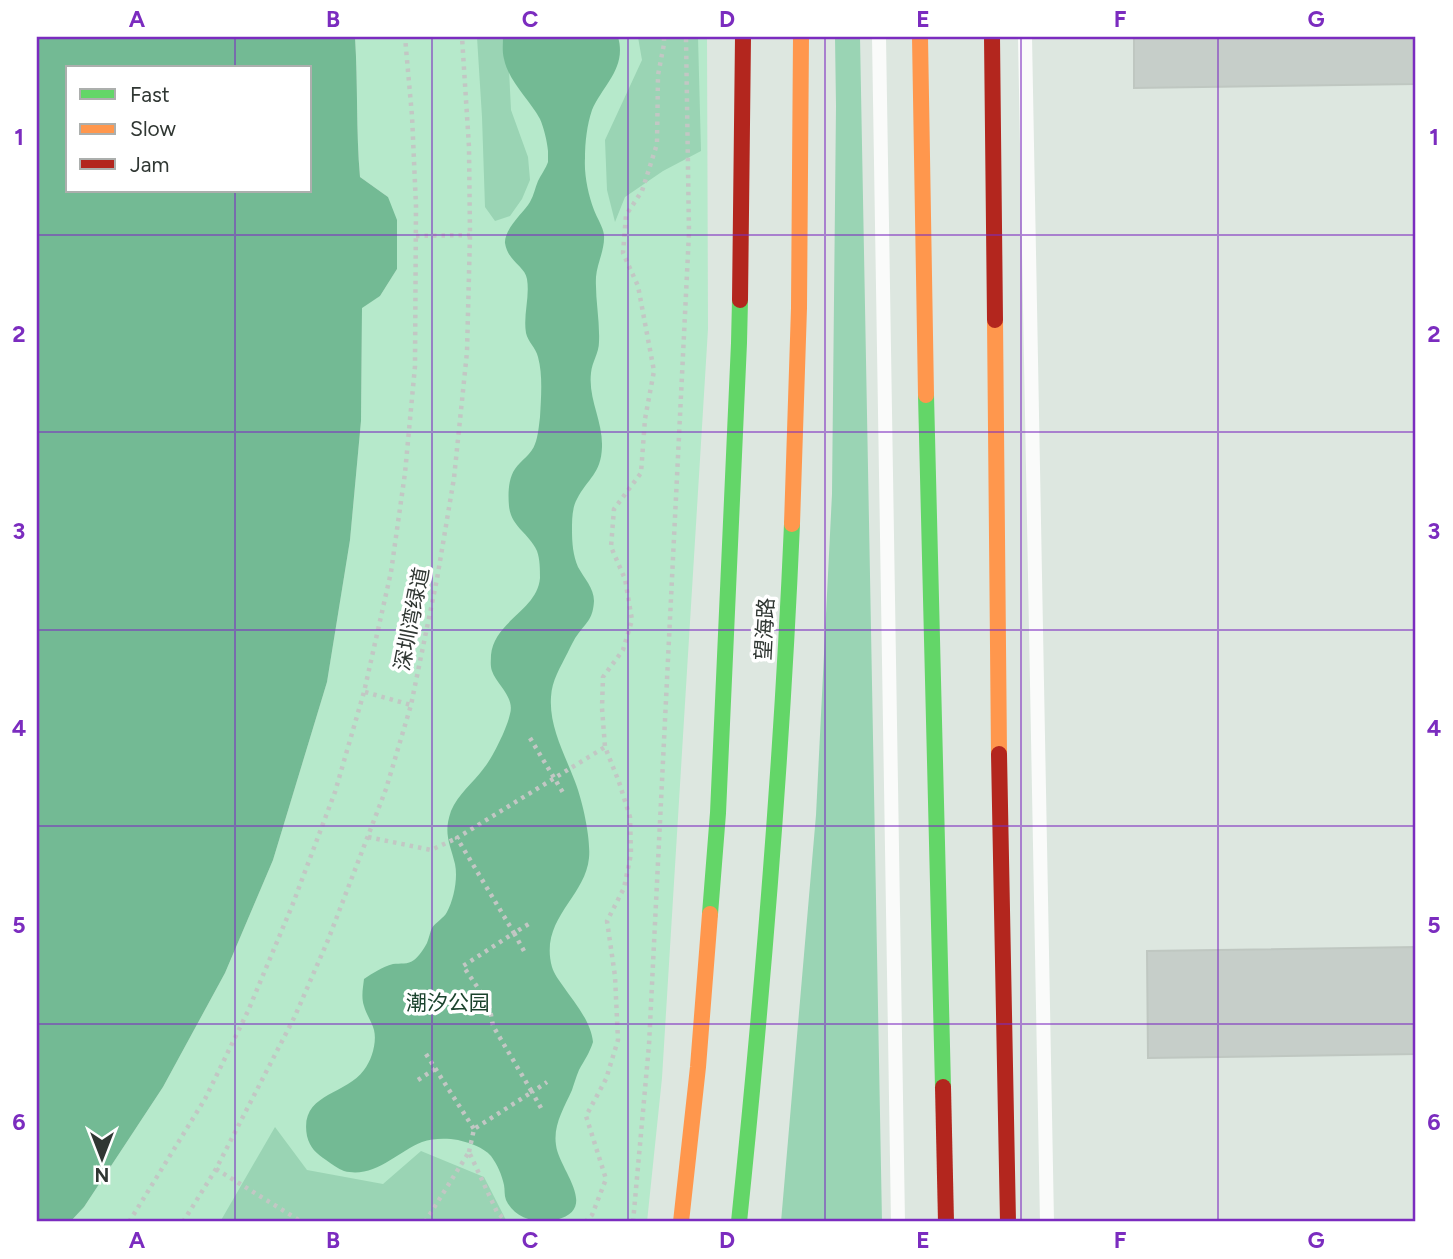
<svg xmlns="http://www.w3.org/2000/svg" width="1453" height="1259" font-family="Figtree,'Noto Sans SC',sans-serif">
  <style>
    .green { fill: #b6e9cb }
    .forest { fill: #9ad4b4 }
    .water { fill: #73ba94; fill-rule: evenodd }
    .building { fill: #c6cec9; stroke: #bfc7c1; stroke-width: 2 }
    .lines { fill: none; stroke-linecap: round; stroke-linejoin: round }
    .path { stroke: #c2c7c4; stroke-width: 4.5; stroke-dasharray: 3.5 5; stroke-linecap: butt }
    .lane { stroke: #fafbfa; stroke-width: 14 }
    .fast { stroke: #63d668; stroke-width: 16 }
    .slow { stroke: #ff974d; stroke-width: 16 }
    .jam { stroke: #b3261e; stroke-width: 16 }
    .grid { fill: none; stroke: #7b2cbf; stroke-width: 2; stroke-opacity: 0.55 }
    .labels { text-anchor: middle; stroke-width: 7; stroke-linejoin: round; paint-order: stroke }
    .street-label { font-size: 21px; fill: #303733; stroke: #fff }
    .park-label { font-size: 21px; fill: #1b432d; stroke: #fff }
    .neatline { fill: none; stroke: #7b2cbf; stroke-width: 2.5 }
    .grid-label { font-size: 23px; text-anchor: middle; font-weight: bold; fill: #7b2cbf }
  </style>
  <rect width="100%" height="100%" fill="#dde7e0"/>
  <path class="green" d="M355 37H707L708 329 662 1078 647 1222H70L84 1207 163 1087 225 973 273 860 327 682 350 540 361 421 362 307 380 296 397 269 388 197 360 177C356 131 358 84 355 37Z"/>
  <g class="forest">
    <polygon points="477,37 503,37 504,58 509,70 511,110 528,157 530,180 522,199 510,216 495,221 485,207 482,117"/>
    <polygon points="638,37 698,37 701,151 663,171 625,197 615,222 607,190 605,140 642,60"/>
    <polygon points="835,37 860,37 882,1222 781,1222 816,815 832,494 836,106"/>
    <polygon points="275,1127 307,1170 383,1184 421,1151 484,1177 507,1222 220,1222"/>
  </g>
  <g class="water">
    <path d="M37 37H355C358 84 356 131 360 177L388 197 397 220V269L380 296 362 308 361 421 350 540 327 682 273 860 225 973 163 1087 84 1207 70 1222H37ZM68 68H310V191H68Z"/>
    <path d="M503 37H618C627 68 603 85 592 110 587 125 585 142 585 158 584 175 588 194 594 210 597 218 603 227 604 235 605 250 597 263 596 277 595 299 600 320 599 342 599 353 592 362 591 373 588 399 603 421 602 447 601 474 588 478 577 499 572 508 572 520 572 530 572 543 573 555 578 567 584 578 594 588 594 601 593 618 588 621 578 634 574 639 571 646 568 652 560 668 552 680 551 697 549 726 564 753 574 779 582 798 591 838 589 858 585 898 539 919 552 967 554 974 559 980 563 986 574 1002 591 1021 593 1042 590 1052 584 1061 579 1070 576 1077 574 1084 572 1090 564 1108 553 1125 556 1145 559 1170 600 1209 556 1220 537 1224 515 1219 506 1200 504 1195 505 1190 504 1185 502 1175 497 1164 491 1156 483 1147 470 1143 458 1140 447 1138 433 1138 422 1142 397 1152 374 1179 344 1171 338 1169 332 1164 326 1160 316 1153 310 1148 307 1136 299 1093 345 1096 364 1070 372 1060 377 1042 374 1030 372 1022 366 1014 364 1006 361 997 363 988 364 979 373 973 382 967 393 964 400 963 408 965 414 960 418 957 424 949 427 943 429 938 430 932 432 928 436 922 444 918 447 912 454 899 458 878 455 864 450 843 443 834 451 811 458 794 473 783 484 768 493 757 507 728 510 714 515 697 497 685 492 671 490 665 491 660 491 655 494 621 537 611 540 578 540 570 540 559 537 551 529 533 511 527 509 506 508 495 508 479 515 469 521 460 532 454 535 444 538 437 539 425 540 417 541 398 543 375 538 357 536 348 528 342 526 333 523 315 530 297 527 279 525 266 508 262 505 243 504 229 524 212 530 202 534 195 535 188 538 181 541 175 546 168 548 162 548 160 548 153 548 151 547 141 544 128 540 119 529 99 509 82 504 59 502 52 503 44 503 37Z"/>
  </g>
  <g class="building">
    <polygon points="1134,37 1416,37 1416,84 1134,88"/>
    <polygon points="1416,947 1416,1054 1148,1058 1147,951"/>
  </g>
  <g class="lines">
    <g class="path">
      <polyline points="416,236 470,235"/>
      <polyline points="365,692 411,705"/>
      <polyline points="530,738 565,796"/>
      <polyline points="368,837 431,850 457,838"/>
      <polyline points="524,951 514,933 532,922"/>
      <polyline points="426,1054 474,1129"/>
      <polyline points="418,1080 435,1069"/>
      <polyline points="541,1108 532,1092 547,1082"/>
      <polyline points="469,1152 474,1129 532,1092 493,1026 489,1004 463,966 514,933 457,838 605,747"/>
      <polyline points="216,1169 302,1222"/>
      <polyline points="129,1222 205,1099 248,1011 292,906 335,792 364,692 391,572 405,473 415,366 416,206 412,116 405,37"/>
      <polyline points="183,1222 216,1169 295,1016 328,940 386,789 411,705 437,579 454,478 467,352 470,235 469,147 462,37"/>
      <polyline points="425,1222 469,1152 497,1212 507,1222"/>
      <polyline points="585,1222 592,1215 606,1179 586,1116 606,1079 618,1040 615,976 607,921 624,888 631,854 630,817 619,782 605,747 602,708 603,677 623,650 632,620 625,579 611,547 614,509 641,473 645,419 654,371 638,286 623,253 626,215 642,191 657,144 658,75 664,44 664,37"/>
      <polyline points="633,1222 649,1045 689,233 686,37"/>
    </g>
    <g class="lane">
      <polyline points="879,37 898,1222"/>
      <polyline points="1025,37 1047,1222"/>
    </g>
    <g class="fast">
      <polyline points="926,395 943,1087"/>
      <polyline points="710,914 718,813 739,343 740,300"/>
      <path d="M739 1222C763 990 782 757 792 524"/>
    </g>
    <g class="slow">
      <polyline points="920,37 926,395"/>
      <polyline points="995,320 999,754"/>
      <polyline points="792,524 799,308 801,37"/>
      <polyline points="681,1222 698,1067 710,914"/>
    </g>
    <g class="jam">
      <polyline points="992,37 995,320"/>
      <polyline points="740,300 743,37"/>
      <polyline points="999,754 1008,1222"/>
      <polyline points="943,1087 946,1222"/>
    </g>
  </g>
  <path class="grid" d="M235 37V68M432 37V1222M628 37V1222M825 37V1222M1021 37V1222M1218 37V1222M235 191V1222M37 235H1416M37 432H1416M37 630H1416M37 826H1416M37 1024H1416"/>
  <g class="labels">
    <g class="street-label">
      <text transform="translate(412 619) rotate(-79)" y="7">深圳湾绿道</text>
      <text transform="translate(765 629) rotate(-87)" y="7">望海路</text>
    </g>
    <g class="park-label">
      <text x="448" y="1010">潮汐公园</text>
    </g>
  </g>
  <rect width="1453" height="1259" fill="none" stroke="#ffffff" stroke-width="77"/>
  <rect x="66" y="66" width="245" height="126" fill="#ffffff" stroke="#acafad" stroke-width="2"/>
  <rect x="80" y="89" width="35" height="10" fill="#63d668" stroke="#acafad" stroke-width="2"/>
  <text x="130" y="102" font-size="21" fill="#303733">Fast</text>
  <rect x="80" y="124" width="35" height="10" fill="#ff974d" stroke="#acafad" stroke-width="2"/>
  <text x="130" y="136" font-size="21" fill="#303733">Slow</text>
  <rect x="80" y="159" width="35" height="10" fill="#b3261e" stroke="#acafad" stroke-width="2"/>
  <text x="130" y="172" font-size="21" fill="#303733">Jam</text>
  <g transform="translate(102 1158) rotate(180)" stroke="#ffffff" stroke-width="5" paint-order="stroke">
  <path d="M0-5L12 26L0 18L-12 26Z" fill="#303733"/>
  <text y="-10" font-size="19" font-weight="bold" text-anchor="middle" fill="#303733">N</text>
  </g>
  <rect x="38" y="38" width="1376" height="1182" class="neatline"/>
  <g class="grid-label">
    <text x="137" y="27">A</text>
    <text x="333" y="27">B</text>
    <text x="530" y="27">C</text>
    <text x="727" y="27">D</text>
    <text x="923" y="27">E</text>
    <text x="1120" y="27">F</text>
    <text x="1316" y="27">G</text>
    <text x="19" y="145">1</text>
    <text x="1434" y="145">1</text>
    <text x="19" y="342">2</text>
    <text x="1434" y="342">2</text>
    <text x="19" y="539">3</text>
    <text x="1434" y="539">3</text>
    <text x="19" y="736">4</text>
    <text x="1434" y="736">4</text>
    <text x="19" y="933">5</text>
    <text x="1434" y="933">5</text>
    <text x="19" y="1130">6</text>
    <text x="1434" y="1130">6</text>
    <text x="137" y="1248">A</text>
    <text x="333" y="1248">B</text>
    <text x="530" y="1248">C</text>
    <text x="727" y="1248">D</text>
    <text x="923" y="1248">E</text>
    <text x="1120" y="1248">F</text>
    <text x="1316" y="1248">G</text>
  </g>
</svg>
